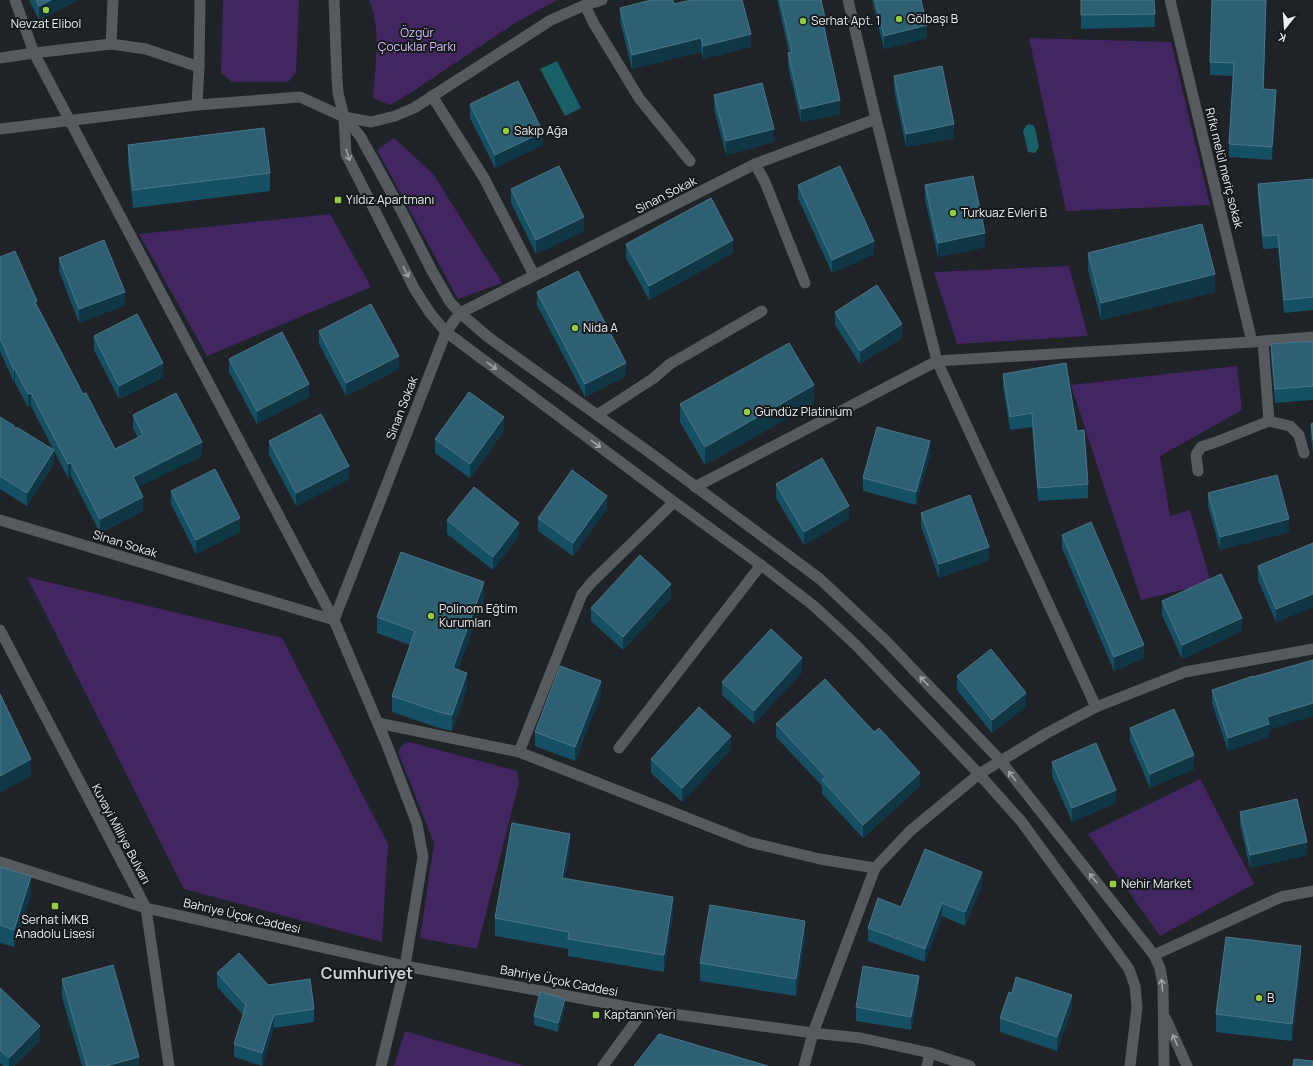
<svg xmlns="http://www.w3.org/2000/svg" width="1313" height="1066" font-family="Manrope,sans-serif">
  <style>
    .green { fill: #412661 }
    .water { fill: #196066 }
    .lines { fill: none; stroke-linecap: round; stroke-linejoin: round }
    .service { stroke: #56595d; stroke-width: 11 }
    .minor { stroke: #56595d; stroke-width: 11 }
    .tertiary { stroke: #56595d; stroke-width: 11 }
    .secondary { stroke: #56595d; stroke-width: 11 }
    .wall { fill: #154f63 }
    .shaded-wall { fill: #0f3644 }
    .building { fill: #2c6072; stroke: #4a7686 }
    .oneway { stroke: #a1a4a6 }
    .poi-dot { fill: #91cd3f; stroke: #16191c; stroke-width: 1.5 }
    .labels { text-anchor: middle; stroke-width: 4; stroke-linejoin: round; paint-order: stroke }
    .poi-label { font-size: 12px; fill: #eceef0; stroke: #16191c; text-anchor: start }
    .park-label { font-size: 12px; fill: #d4bef9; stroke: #16191c }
    .street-label { font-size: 12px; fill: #eceef0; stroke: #16191c }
    .district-label { font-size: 16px; font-weight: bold; fill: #cbcfd4; stroke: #16191c }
  </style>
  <rect width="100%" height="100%" fill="#1f2226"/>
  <g class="green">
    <polygon points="223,0 299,0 296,72 288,82 232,82 221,73"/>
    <path d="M369 0H557L515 23 415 90 390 105 373 98C375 66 382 30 369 0Z"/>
    <polygon points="1029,38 1171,42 1210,205 1066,211"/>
    <polygon points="394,138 433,174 502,283 458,299 377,150"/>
    <polygon points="330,214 371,287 207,356 139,234"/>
    <polygon points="1069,266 1088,336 957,344 934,272"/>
    <polygon points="1237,366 1242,410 1160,456 1170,516 1190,510 1211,583 1141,600 1071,385"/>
    <polygon points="27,577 282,638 388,844 382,942 184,889"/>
    <polygon points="409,742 517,771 519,782 477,949 420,938 434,843 398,752 402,745"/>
    <polygon points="1200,779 1254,884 1160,936 1088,834"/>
    <polygon points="405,1031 525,1066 394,1066"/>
  </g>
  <g class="water">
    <polygon points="557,61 581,108 565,116 540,69"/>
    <polygon points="1029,124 1033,125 1035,128 1039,147 1035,153 1028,152 1023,131 1026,126"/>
  </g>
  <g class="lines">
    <g class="service">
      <polyline points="585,5 594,24 639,98 690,161"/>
      <polyline points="111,44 113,0"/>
      <polyline points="432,96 484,178 534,275"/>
      <polyline points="755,164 765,182 805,283"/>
      <polyline points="1263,341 1269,421"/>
      <polyline points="597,415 654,378 670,364 762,311"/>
      <polyline points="1198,471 1196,455 1201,447 1219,441 1269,421 1290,426 1299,435 1304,453"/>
      <polyline points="619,748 761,565"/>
      <polyline points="927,1066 930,1053"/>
    </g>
    <g class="minor">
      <polyline points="15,0 34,53 334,620 387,745 417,824 423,857 405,966 381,1066"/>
      <polyline points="848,0 876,119 937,361 1096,707"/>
      <polyline points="1170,0 1252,342"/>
      <polyline points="0,58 34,53 111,44 146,49 199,67"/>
      <polyline points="197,105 199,67 200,0"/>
      <polyline points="0,129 197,105 300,97 344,117 371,122 395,116 414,108 551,20 585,5 602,0"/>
      <polyline points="695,487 937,361 1252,342 1313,337"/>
      <polyline points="0,520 334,620 446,332 460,313 755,164 876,119"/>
      <polyline points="378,723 519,752 749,842 820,859 875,868"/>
      <polyline points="519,752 582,594 592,582 674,502"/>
      <polyline points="0,862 146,908"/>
      <polyline points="1154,955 1281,897 1313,891"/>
      <polyline points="603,1066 644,1010"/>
      <polyline points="804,1066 813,1033 875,868 910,831 979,774 1047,733 1096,707 1185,672 1313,649"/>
    </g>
    <polyline class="tertiary" points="146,908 169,1066"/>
    <g class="secondary">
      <polyline points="334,0 337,78 338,93 344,117 346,154 414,288 430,313 446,332 674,502 761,565 814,606 856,645 979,774 1021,821 1129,969 1135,986 1137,1007 1130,1066"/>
      <polyline points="344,117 360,136 401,210 432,271 450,302 460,313 488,337 653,455 820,579 886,641 1000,760 1154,955 1160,968 1163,985 1164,1066"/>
      <polyline points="0,630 146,908 405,966 644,1010 813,1033 861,1038 930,1053 970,1066"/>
      <polyline points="1166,1019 1187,1066"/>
    </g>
  </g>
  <g class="wall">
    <polygon points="29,0 78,0 39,20"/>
    <polygon points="777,0 821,0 826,35 826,36 840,114 801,122 788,66 788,53 789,52"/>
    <polygon points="872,0 921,0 927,38 884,49"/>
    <polygon points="1081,0 1154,0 1155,27 1081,29"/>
    <polygon points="674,4 751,47 703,59 701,52 632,69 620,21 620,8"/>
    <polygon points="1266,12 1264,89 1276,103 1272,160 1229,157 1229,144 1233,76 1210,75 1210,62"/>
    <polygon points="894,76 954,138 906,147 894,90"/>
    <polygon points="714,95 774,142 726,155 714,109"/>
    <polygon points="470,104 543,145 495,168 470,118"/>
    <polygon points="128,145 270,173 270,191 133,208 128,163"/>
    <polygon points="1313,179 1313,310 1284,313 1278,248 1263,249 1258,197 1258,184"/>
    <polygon points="798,185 874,254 832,273 798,198"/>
    <polygon points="925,185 985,247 938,257 925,199"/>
    <polygon points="511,189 584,231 536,254 511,203"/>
    <polygon points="626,244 733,253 649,300 626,258"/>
    <polygon points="1088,253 1215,292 1101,320 1088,270"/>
    <polygon points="0,257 37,306 83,394 115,449 138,438 133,428 133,415 202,456 138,487 143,511 100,533 71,476 68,478 54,451 54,463 27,506 0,489 0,417 15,428 53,449 31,406 28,407 15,383 14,383 0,351"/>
    <polygon points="59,258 125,305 79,323 59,271"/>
    <polygon points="537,292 626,376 585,397 537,305"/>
    <polygon points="835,312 902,338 860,364 835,325"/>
    <polygon points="319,331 399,369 346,396 319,344"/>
    <polygon points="94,336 163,377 119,399 94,350"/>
    <polygon points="1313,341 1313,400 1275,403 1271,357 1271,344"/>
    <polygon points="229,359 309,397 257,424 229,372"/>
    <polygon points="1003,374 1088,484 1088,498 1038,501 1032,427 1010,430 1003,387"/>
    <polygon points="814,403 705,465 680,422 680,404"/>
    <polygon points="1313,423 1313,453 1311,437 1311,424"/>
    <polygon points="504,431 470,478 435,453 435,439"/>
    <polygon points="269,441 349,479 296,506 269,455"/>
    <polygon points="930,455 916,505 863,491 863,478"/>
    <polygon points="776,484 849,519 804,545 776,498"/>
    <polygon points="171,491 240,532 196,554 171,504"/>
    <polygon points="1208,493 1289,532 1220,550 1208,506"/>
    <polygon points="607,509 573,556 538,531 538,518"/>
    <polygon points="921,513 989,560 939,578 921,526"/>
    <polygon points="447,520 519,536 493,570 447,534"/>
    <polygon points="1062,535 1144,658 1114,671 1062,548"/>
    <polygon points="1313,543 1313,607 1276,622 1258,580 1258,566"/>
    <polygon points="484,598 458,670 467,689 452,731 439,728 392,712 392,696 410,645 377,633 377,617"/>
    <polygon points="671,598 623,650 591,621 591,608"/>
    <polygon points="1162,601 1242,631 1182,659 1162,615"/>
    <polygon points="802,672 754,724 722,695 722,682"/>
    <polygon points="957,676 1026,706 992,733 957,690"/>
    <polygon points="1253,677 1269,730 1269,737 1228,751 1212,703 1212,690"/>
    <polygon points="601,694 575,761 535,746 535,732"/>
    <polygon points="776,724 920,786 863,838 822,794 822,786 776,737"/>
    <polygon points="1130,728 1194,769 1150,788 1130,741"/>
    <polygon points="731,749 682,802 651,773 651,759"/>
    <polygon points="1052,762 1116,803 1072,822 1052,776"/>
    <polygon points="1240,812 1307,855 1250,868 1240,825"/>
    <polygon points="570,851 565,879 673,914 664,972 568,956 568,949 495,936 495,918"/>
    <polygon points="0,867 31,894 14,947 0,943"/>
    <polygon points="982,885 965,926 942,916 925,962 868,941 868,928 901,907"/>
    <polygon points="805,938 796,996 700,981 700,963"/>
    <polygon points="1301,963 1292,1041 1216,1032 1216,1014"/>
    <polygon points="217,973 268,985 314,1009 314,1022 274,1028 262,1066 234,1057 234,1044 243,1015 217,987"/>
    <polygon points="62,979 139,1066 82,1066 62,997"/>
    <polygon points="0,988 40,1040 14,1066 3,1066 0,1063"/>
    <polygon points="919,989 911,1030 856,1021 856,1007"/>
    <polygon points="565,1008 558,1032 534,1025 534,1016"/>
    <polygon points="1072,1008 1057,1051 1000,1032 1000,1018"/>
  </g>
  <g class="shaded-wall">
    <polygon points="51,0 78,0 39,20 39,6"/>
    <polygon points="826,22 826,35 823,36 823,23"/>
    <polygon points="927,25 927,38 884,49 884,36"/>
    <polygon points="751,34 751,47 703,59 703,46"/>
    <polygon points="701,38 701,52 632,69 632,55"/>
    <polygon points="1276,90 1276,103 1272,160 1272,147"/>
    <polygon points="840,100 840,114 801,122 801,109"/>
    <polygon points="954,124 954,138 906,147 906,134"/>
    <polygon points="774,129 774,142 726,155 726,141"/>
    <polygon points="543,132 543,145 495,168 495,155"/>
    <polygon points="584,217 584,231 536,254 536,240"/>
    <polygon points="985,233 985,247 938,257 938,243"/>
    <polygon points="733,240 733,253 649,300 649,286"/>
    <polygon points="874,241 874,254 832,273 832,260"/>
    <polygon points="1215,274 1215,292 1101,320 1101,303"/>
    <polygon points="125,292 125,305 79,323 79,309"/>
    <polygon points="902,324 902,338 860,364 860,351"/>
    <polygon points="399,356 399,369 346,396 346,383"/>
    <polygon points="163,363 163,377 119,399 119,386"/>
    <polygon points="626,363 626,376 585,397 585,384"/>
    <polygon points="15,369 15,383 14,383 14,370"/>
    <polygon points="309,384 309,397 257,424 257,411"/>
    <polygon points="814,385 814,403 705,465 705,447"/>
    <polygon points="31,393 31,406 28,407 28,394"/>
    <polygon points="504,417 504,431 470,478 470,464"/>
    <polygon points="930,441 930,455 916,505 916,492"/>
    <polygon points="202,442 202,456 133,490 133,477"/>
    <polygon points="54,450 54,463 27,506 27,493"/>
    <polygon points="71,463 71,476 68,478 68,464"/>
    <polygon points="349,466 349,479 296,506 296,493"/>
    <polygon points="607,496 607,509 573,556 573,543"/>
    <polygon points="143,497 143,511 100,533 100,519"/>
    <polygon points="849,506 849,519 804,545 804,532"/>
    <polygon points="240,518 240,532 196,554 196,540"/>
    <polygon points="1289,519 1289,532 1220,550 1220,537"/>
    <polygon points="519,523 519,536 493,570 493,557"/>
    <polygon points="989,547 989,560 939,578 939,564"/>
    <polygon points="484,582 484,598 453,684 453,668"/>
    <polygon points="671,584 671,598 623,650 623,637"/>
    <polygon points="1313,594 1313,607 1276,622 1276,609"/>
    <polygon points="1242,618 1242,631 1182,659 1182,645"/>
    <polygon points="1144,645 1144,658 1114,671 1114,657"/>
    <polygon points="802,658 802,672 754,724 754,711"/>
    <polygon points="467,673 467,689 452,731 452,715"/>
    <polygon points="601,681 601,694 575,761 575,747"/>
    <polygon points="1026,693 1026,706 992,733 992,720"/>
    <polygon points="1313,703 1313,716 1269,730 1269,737 1228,751 1228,738 1267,717"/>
    <polygon points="731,736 731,749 682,802 682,788"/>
    <polygon points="1194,755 1194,769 1150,788 1150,774"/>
    <polygon points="31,759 31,776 0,793 0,776"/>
    <polygon points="920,773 920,786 863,838 863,825"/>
    <polygon points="1116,790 1116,803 1072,822 1072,808"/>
    <polygon points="570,834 570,851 562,896 562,878"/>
    <polygon points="1307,842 1307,855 1250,868 1250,855"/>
    <polygon points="982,872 982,885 965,926 965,912"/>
    <polygon points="31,876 31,894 14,947 14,930"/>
    <polygon points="673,897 673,914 664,972 664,955"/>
    <polygon points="942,903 942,916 925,962 925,949"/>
    <polygon points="805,921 805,938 796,996 796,979"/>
    <polygon points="1301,946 1301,963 1292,1041 1292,1024"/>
    <polygon points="919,976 919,989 911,1030 911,1017"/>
    <polygon points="1072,995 1072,1008 1057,1051 1057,1037"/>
    <polygon points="565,999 565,1008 558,1032 558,1023"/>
    <polygon points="274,1015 274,1028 262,1066 262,1053"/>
    <polygon points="40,1026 40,1040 14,1066 9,1066 9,1058"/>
    <polygon points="139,1057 139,1066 106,1066"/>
  </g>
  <g class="building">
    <polygon points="36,0 51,0 39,6"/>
    <polygon points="651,0 673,0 674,4 691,0 742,0 751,34 703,46 701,38 632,55 620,8"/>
    <polygon points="780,0 821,0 826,22 823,23 840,100 801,109 788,53 792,52"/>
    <polygon points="875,0 921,0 927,25 884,36"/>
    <polygon points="1081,0 1154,0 1155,14 1081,15"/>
    <polygon points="1212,0 1266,0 1263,89 1276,90 1272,147 1229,144 1234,63 1210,62"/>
    <polygon points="942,66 954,124 906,134 894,76"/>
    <polygon points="518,81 543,132 495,155 470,104"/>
    <polygon points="762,83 774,129 726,141 714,95"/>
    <polygon points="264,128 270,173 133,190 128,145"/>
    <polygon points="559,166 584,217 536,240 511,189"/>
    <polygon points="840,166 874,241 832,260 798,185"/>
    <polygon points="973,176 985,233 938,243 925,185"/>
    <polygon points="1313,179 1313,297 1284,300 1278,235 1263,236 1258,184"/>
    <polygon points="711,198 733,240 649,286 626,244"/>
    <polygon points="1202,224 1215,274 1101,303 1088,253"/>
    <polygon points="104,240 125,292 79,309 59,258"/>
    <polygon points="15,251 37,301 35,302 83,394 86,393 115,449 143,435 133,415 176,393 202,442 133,477 143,497 100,519 71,463 68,464 31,393 28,394 15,369 14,370 0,338 0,257"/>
    <polygon points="578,271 626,363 585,384 537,292"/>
    <polygon points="877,285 902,324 860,351 835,312"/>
    <polygon points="371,304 399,356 346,383 319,331"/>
    <polygon points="137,314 163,363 119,386 94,336"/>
    <polygon points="282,332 309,384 257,411 229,359"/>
    <polygon points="1313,341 1313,386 1275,389 1271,344"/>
    <polygon points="789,343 814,385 705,447 680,404"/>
    <polygon points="1066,363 1077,431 1084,430 1088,484 1038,488 1032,413 1010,417 1003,374"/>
    <polygon points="469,392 504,417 470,464 435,439"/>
    <polygon points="321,414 349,466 296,493 269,441"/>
    <polygon points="0,417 13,425 15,428 18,428 54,450 27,493 0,476"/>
    <polygon points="1313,423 1313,440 1311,424"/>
    <polygon points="877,427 930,441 916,492 863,478"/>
    <polygon points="822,458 849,506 804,532 776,484"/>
    <polygon points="215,469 240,518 196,540 171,491"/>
    <polygon points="572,470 607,496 573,543 538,518"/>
    <polygon points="1277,475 1289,519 1220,537 1208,493"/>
    <polygon points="474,487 519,523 493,557 447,520"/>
    <polygon points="970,495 989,547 939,564 921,513"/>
    <polygon points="1091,522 1144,645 1114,657 1062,535"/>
    <polygon points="1313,543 1313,594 1276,609 1258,566"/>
    <polygon points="401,552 484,582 453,668 467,673 452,715 439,712 392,696 415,631 377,617"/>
    <polygon points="640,555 671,584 623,637 591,608"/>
    <polygon points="1221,574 1242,618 1182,645 1162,601"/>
    <polygon points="771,629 802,658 754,711 722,682"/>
    <polygon points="991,649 1026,693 992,720 957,676"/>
    <polygon points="1313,660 1313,703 1267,717 1269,724 1228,738 1212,690 1253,676 1253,677"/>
    <polygon points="560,666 601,681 575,747 535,732"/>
    <polygon points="825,679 874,732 879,728 920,773 863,825 822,780 826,777 776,724"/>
    <polygon points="0,694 31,759 0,776"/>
    <polygon points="699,707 731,736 682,788 651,759"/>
    <polygon points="1174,709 1194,755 1150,774 1130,728"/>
    <polygon points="1096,743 1116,790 1072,808 1052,762"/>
    <polygon points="1297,799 1307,842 1250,855 1240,812"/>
    <polygon points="512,823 570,834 562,878 673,897 664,955 568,939 569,932 495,918"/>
    <polygon points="925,849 982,872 965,912 942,903 925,949 868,928 878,898 901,907"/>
    <polygon points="0,867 31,876 14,930 0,925"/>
    <polygon points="710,905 805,921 796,979 700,963"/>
    <polygon points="1226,937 1301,946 1292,1024 1216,1014"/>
    <polygon points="239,953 268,985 310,979 314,1009 274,1015 262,1053 234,1044 246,1005 217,973"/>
    <polygon points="113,965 139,1057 106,1066 87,1066 62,979"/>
    <polygon points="863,966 919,976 911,1017 856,1007"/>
    <polygon points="1016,977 1072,995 1057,1037 1000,1018 1009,992 1012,993"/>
    <polygon points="0,988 40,1026 9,1058 0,1050"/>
    <polygon points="540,992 565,999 558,1023 534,1016"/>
    <polygon points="659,1034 768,1066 634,1066"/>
    <polygon points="1294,1059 1313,1061 1313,1066 1293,1066"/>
  </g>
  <defs><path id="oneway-shaft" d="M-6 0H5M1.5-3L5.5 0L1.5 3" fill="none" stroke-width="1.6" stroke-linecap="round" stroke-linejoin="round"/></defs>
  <g class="oneway">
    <use href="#oneway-shaft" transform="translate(348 155) rotate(72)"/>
    <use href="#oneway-shaft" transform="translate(406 272) rotate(63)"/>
    <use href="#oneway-shaft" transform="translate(492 366) rotate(37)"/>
    <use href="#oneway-shaft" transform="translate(596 444) rotate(37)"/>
    <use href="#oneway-shaft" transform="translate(924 681) rotate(-134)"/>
    <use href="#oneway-shaft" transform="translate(1012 776) rotate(-128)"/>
    <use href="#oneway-shaft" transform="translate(1093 878) rotate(-128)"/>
    <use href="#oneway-shaft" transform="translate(1162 985) rotate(-96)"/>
    <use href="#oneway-shaft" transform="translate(1175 1040) rotate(-113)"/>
  </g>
  <g class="poi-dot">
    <circle cx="46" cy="10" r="4"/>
    <circle cx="899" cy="19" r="4"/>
    <circle cx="803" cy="21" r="4"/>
    <circle cx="506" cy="131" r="4"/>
    <rect x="334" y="196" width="8" height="8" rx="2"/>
    <circle cx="953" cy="213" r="4"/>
    <circle cx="575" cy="328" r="4"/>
    <circle cx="747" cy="412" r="4"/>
    <circle cx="431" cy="616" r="4"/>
    <rect x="1109" y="880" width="8" height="8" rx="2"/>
    <rect x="51" y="902" width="8" height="8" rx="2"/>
    <circle cx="1259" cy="998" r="4"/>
    <rect x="592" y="1011" width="8" height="8" rx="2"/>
  </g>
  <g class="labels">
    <g class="poi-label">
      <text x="907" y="23">Gölbaşı B</text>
      <text x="811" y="25">Serhat Apt. 1</text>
      <text x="46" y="28" text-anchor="middle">Nevzat Elibol</text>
      <text x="514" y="135">Sakıp Ağa</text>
      <text x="346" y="204">Yıldız Apartmanı</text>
      <text x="961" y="217">Turkuaz Evleri B</text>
      <text x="583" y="332">Nida A</text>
      <text x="755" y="416">Gündüz Platinium</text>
      <text x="439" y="613">Polinom Eğtim<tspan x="439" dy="14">Kurumları</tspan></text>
      <text x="1121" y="888">Nehir Market</text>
      <text x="55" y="924" text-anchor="middle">Serhat İMKB<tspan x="55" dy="14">Anadolu Lisesi</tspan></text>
      <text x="1267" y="1002">B</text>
      <text x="604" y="1019">Kaptanın Yeri</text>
    </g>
    <g class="park-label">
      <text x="417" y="37">Özgür<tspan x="417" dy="14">Çocuklar Parkı</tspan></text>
    </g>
    <g class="street-label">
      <text transform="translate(1224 168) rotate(76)" y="4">Rıfkı melül meriç sokak</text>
      <text transform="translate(666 195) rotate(-27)" y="4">Sinan Sokak</text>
      <text transform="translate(402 408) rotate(-69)" y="4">Sinan Sokak</text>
      <text transform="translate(125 544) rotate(17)" y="4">Sinan Sokak</text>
      <text transform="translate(121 834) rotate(62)" y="4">Kuvayi Milliye Bulvarı</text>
      <text transform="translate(242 916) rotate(13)" y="4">Bahriye Üçok Caddesi</text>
      <text transform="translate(559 981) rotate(11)" y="4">Bahriye Üçok Caddesi</text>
    </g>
    <g class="district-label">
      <text x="367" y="979">Cumhuriyet</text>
    </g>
  </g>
  <g transform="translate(1285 28) rotate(197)" stroke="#16191c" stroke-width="3" paint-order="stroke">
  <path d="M0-3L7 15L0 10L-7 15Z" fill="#eceef0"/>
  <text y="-6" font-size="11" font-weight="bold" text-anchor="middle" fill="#eceef0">K</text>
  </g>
</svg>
